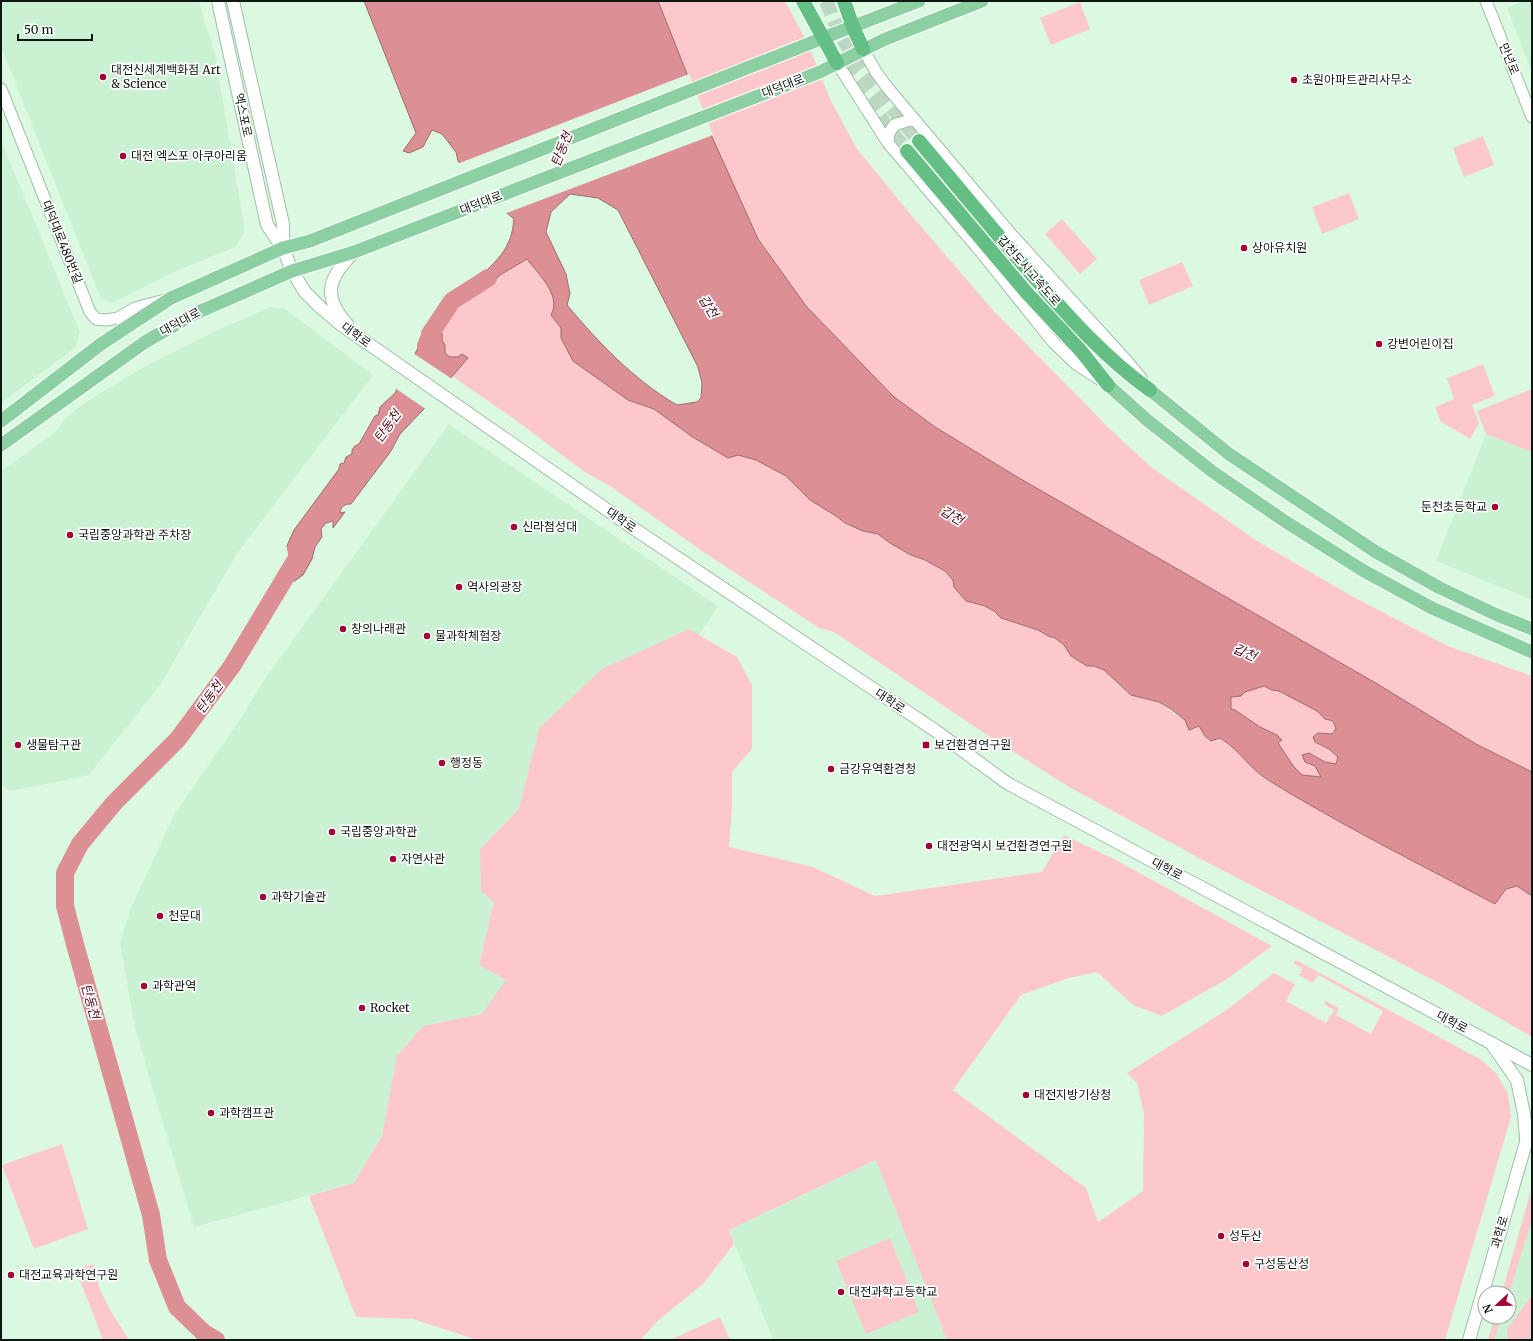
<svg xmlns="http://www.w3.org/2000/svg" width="1533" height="1341" font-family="Merriweather,'Noto Sans KR',serif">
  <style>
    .built { fill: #cbf1d3 }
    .green { fill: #fcc8cb }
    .water { fill: #dc8f95; stroke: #9e6b6d; fill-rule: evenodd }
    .pier { fill: #dbf9e1 }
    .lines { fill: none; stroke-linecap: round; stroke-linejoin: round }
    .river { stroke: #dc8f95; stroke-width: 18 }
    .trunk-tunnel { stroke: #bcd7c2; stroke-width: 14; stroke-dasharray: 14 7; stroke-linecap: butt }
    .tertiary-casing { stroke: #a1bea7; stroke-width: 13 }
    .secondary-casing { stroke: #a1bea7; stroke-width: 14 }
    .primary-casing { stroke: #fff; stroke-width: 15 }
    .trunk-casing { stroke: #fff; stroke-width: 16 }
    .tertiary { stroke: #fff; stroke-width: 11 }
    .secondary { stroke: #fff; stroke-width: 12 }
    .primary { stroke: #8bcfa3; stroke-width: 13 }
    .trunk { stroke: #64bf84; stroke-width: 14 }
    .poi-dot { fill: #a10135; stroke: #fff; stroke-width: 1.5 }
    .labels { text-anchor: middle; stroke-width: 3.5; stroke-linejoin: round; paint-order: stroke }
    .street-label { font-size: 12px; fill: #0d1810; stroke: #fff }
    .poi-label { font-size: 12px; fill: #0d1810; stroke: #fff; text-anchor: start }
    .water-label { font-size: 13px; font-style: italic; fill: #520d1c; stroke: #fff }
  </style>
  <rect width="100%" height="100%" fill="#dbf9e1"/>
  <g class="built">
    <polygon points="1,1 199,1 205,23 214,49 245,231 235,247 174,272 112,303 101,299 1,46"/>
    <polygon points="1523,1 1532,1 1532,73 1507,8"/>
    <polygon points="1,140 80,332 76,347 1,403"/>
    <polygon points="271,307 285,309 373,375 238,552 160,685 89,775 11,791 1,786 1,471 57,431 63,421 76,409 104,391 146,366 224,327"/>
    <polygon points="449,424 718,606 699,635 689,629 539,728 519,809 480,849 494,902 479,964 507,980 482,1014 423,1026 397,1056 382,1136 354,1183 194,1227 148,1073 134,1023 120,942 131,908 174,815 243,715 262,683"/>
    <polygon points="1486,434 1532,452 1532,600 1436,561"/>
    <polygon points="877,1160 947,1340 773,1340 729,1230"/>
    <polygon points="1532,1187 1532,1340 1488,1340 1495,1317 1509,1317 1509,1293 1502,1293"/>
  </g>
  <g class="green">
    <polygon points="658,1 785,1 808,44 831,101 857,149 912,216 993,310 1109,428 1151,467 1257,541 1357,599 1448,646 1532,676 1532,772 1476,744 1374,682 1019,478 935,427 893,396 806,306 758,239 713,139"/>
    <polygon points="1080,2 1090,29 1051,45 1040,18"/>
    <polygon points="1483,136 1494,165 1464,177 1453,148"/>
    <polygon points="1349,193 1359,219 1322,234 1312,207"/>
    <polygon points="1062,219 1097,259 1080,274 1045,234"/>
    <path d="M527 258C538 274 562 295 551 315L561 328V338L628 400 654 409 691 436 728 458 738 455 756 460 786 476 810 500 836 516 845 524 863 531 878 534 890 543 911 555 925 560 945 571 953 580 966 601 985 606 994 611 1001 618 1038 630 1048 636 1055 638 1064 645 1071 656 1087 666H1094L1104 670 1131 695 1159 702 1194 727 1199 726 1205 736 1220 738 1229 743 1265 779 1495 904 1506 889 1517 886 1532 896V1037L1437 982 1197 857 1069 787 984 733 834 632 819 628 702 551 610 486 583 471 521 424 452 376 468 358 450 357 445 353V345L442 340 443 334 439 326 450 310 468 294 492 283 500 275Z"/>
    <polygon points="1182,262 1193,286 1149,305 1139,280"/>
    <polygon points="1483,364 1495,396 1472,405 1479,423 1470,439 1441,422 1435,407 1454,399 1447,378"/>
    <polygon points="1532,389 1532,452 1486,434 1477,411"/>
    <polygon points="689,629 737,657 752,685 752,749 732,772 732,807 729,847 813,867 875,896 1042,872 1064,835 1114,859 1272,946 1227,979 1162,1016 1133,1005 1097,972 1069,978 1021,995 953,1090 1086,1188 1098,1222 1143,1191 1144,1114 1137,1083 1127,1073 1228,1009 1274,973 1295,984 1286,1001 1326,1023 1334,1010 1324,1004 1326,1001 1339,1008 1336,1015 1371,1034 1383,1011 1318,975 1313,983 1300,976 1298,974 1300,974 1302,970 1300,967 1293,963 1296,960 1480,1059 1497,1074 1508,1094 1511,1117 1445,1340 947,1340 876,1160 729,1230 734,1244 703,1284 659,1320 640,1340 477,1340 413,1319 356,1317 309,1196 354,1183 382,1136 397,1056 423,1026 482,1014 506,980 479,965 494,902 481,891 480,849 519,809 539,728 602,669"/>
    <polygon points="1264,686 1272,690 1279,691 1317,711 1325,719 1333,721 1336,729 1332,734 1318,733 1315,742 1329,749 1338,757 1336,764 1325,762 1309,753 1305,762 1315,766 1322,777 1302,775 1294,767 1278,743 1282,740 1277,735 1260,727 1235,710 1231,709 1231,697 1241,696 1245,692"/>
    <polygon points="62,1144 88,1229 34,1249 2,1165"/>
    <polygon points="1532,1187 1532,1220 1509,1293 1502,1293"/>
    <polygon points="890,1238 919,1312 866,1334 836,1261"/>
    <polygon points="93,1264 100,1290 112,1313 129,1340 103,1340 76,1270"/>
    <polygon points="1532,1295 1532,1340 1508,1340 1507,1329"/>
    <polygon points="720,1317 730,1340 670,1340"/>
    <polygon points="1495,1317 1501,1317 1494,1340 1488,1340"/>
  </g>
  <g class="water">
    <path d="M364 1H658L713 139 758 239 806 306 893 396 935 427 1019 478 1374 682 1476 744 1532 772V896L1517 886 1506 889 1495 904C1419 864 1341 825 1268 780 1250 769 1239 749 1220 738L1211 741 1205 736 1199 726 1189 730 1185 720 1171 709 1159 702 1131 695 1104 670 1094 666H1087L1071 656 1064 645 1055 638 1048 636 1038 630 1001 618 994 611 985 606 966 601 954 587 953 580 945 571 925 560 911 555 890 543 878 534 863 531 845 523 836 516 810 500 786 476 756 460 738 455 728 458 691 436 654 409 628 400 573 361 561 338V328L551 315C562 295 538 274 527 259L500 275 492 283 468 294 465 289C478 278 502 259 508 243 512 236 513 227 514 219L483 193 458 161 456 152 442 134 432 130 423 147 409 153 403 151 416 133ZM570 194 598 198 618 210 698 367 702 383 701 398 697 402 677 405C634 380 599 343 567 305L570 294 566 274 546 232 551 212ZM1264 686 1272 690 1279 691 1317 711 1325 719 1333 721 1336 729 1332 734 1318 733 1313 737 1315 742 1329 749 1338 757 1336 764 1325 762 1309 753 1302 755 1305 762 1315 766 1321 777 1302 775 1294 767 1278 743 1282 740 1277 735 1260 727 1235 710 1231 709V697L1241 696 1245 692Z"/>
    <path d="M430 320C438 326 444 330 442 340L445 345V353L450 357H458L462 354 468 358 423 410 400 434 391 451 351 504C345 504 341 506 340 513L345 512 333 528V521L326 523 321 529 322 537 315 547 312 559 303 575 289 585 277 568 294 530 339 469 340 464 344 463 346 457 352 454V450L355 446 359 444 375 416 378 415 380 407 395 393 418 348V344L422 338V331Z"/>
  </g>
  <g class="pier">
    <polygon points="689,74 713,135 504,214 481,194 457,164"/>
    <polygon points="413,353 452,379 427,410 395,388"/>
    <polygon points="286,544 294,584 289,587 275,568"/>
  </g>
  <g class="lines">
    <g class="river">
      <polyline points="426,346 432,331 452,301 488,278"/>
      <polyline points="216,1340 204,1333 177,1307 158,1260 151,1215 76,948 65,906 65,873 80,844 114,803 178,739 232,666 297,558"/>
    </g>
    <g class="trunk-tunnel">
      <path d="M826 1C831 12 835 24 841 35 860 72 892 108 919 141"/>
      <polyline points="844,65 885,124 907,151"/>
    </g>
    <g class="tertiary-casing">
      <g id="tertiary">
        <polyline points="1486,1 1532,117"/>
        <polyline points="863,49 876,72 887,87 1011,234 1126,360 1141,378"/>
        <polyline points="837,63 888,143 981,252 1053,342 1076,364 1101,380"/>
        <polyline points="1,89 90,312 96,319 106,320 118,318 135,308 165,300"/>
        <polyline points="888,143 889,133 894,125 910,120 916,121"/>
      </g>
    </g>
    <g class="secondary-casing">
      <g id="secondary">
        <polyline points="218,1 267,225 283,248 292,271 305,292 320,307 340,324 636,530 936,731 1007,783 1532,1065"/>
        <polyline points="233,1 283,224 283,248"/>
        <path d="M347 324C321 295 329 277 354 252"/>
        <polyline points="1493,1046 1517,1080 1524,1114 1526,1138"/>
        <polyline points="1469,1340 1527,1139 1532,1125"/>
      </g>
    </g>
    <g class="primary-casing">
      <g id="primary">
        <polyline points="1108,385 1147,420 1213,472 1286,522 1364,571 1432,608 1532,652"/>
        <polyline points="1150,390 1229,454 1376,552 1440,588 1497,615 1532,629"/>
        <polyline points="1,421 101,344 171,298 283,248 310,241 823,38 919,1"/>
        <polyline points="1,445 145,342 194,314 292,271 354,252 820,72 883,40 982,1"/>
      </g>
    </g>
    <g class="trunk-casing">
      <g id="trunk">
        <polyline points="803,1 837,63"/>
        <polyline points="844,1 853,27 863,49"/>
        <path d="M919 141C957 186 994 231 1033 276 1069 317 1105 358 1150 390"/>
        <polyline points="907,151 1026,292 1081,351 1108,385"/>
      </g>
    </g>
    <use href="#tertiary" class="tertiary"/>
    <use href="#secondary" class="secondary"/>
    <use href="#primary" class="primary"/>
    <use href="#trunk" class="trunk"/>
  </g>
  <g class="poi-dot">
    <circle cx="103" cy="77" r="4"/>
    <circle cx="1294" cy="80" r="4"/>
    <circle cx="123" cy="156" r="4"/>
    <circle cx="1244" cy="248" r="4"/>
    <circle cx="1379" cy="344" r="4"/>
    <circle cx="1495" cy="507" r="4"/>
    <circle cx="514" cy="527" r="4"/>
    <circle cx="70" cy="535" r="4"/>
    <circle cx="459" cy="587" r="4"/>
    <circle cx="343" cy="629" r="4"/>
    <circle cx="427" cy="636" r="4"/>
    <circle cx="18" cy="745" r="4"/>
    <rect x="922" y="741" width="8" height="8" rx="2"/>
    <circle cx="442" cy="763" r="4"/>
    <circle cx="831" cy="769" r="4"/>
    <circle cx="332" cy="832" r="4"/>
    <circle cx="929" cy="846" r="4"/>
    <circle cx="393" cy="859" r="4"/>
    <circle cx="263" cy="897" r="4"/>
    <circle cx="160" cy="916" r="4"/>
    <circle cx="144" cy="986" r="4"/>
    <circle cx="362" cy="1008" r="4"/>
    <circle cx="1026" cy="1095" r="4"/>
    <circle cx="211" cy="1113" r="4"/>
    <circle cx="1221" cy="1236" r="4"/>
    <circle cx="1246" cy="1264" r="4"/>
    <circle cx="11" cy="1275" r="4"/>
    <circle cx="841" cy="1292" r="4"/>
  </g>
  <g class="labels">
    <g class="street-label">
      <text transform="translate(1509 59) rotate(68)" y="4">만년로</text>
      <text transform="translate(783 86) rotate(-21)" y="4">대덕대로</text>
      <text transform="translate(243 115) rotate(78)" y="4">엑스포로</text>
      <text transform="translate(481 203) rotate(-21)" y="4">대덕대로</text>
      <text transform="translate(62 242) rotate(68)" y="4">대덕대로480번길</text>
      <text transform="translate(1029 271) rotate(49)" y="4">갑천도시고속도로</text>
      <text transform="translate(180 322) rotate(-28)" y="4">대덕대로</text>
      <text transform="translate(356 335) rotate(36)" y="4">대학로</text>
      <text transform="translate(621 520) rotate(35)" y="4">대학로</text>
      <text transform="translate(890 701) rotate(34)" y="4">대학로</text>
      <text transform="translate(1167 869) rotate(28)" y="4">대학로</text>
      <text transform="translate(1452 1022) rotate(28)" y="4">대학로</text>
      <text transform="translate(1500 1232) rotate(-74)" y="4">과학로</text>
    </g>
    <g class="poi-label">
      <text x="111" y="74">대전신세계백화점 Art<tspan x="111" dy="14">&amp; Science</tspan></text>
      <text x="1302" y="84">초원아파트관리사무소</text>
      <text x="131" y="160">대전 엑스포 아쿠아리움</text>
      <text x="1252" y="252">상아유치원</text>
      <text x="1387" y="348">강변어린이집</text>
      <text x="1487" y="511" text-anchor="end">둔천초등학교</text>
      <text x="522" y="531">신라첨성대</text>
      <text x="78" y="539">국립중앙과학관 주차장</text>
      <text x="467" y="591">역사의광장</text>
      <text x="351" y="633">창의나래관</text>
      <text x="435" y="640">물과학체험장</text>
      <text x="26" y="749">생물탐구관</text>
      <text x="934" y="749">보건환경연구원</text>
      <text x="450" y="767">행정동</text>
      <text x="839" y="773">금강유역환경청</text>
      <text x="340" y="836">국립중앙과학관</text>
      <text x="937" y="850">대전광역시 보건환경연구원</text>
      <text x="401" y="863">자연사관</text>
      <text x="271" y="901">과학기술관</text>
      <text x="168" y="920">천문대</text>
      <text x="152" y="990">과학관역</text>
      <text x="370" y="1012">Rocket</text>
      <text x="1034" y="1099">대전지방기상청</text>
      <text x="219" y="1117">과학캠프관</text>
      <text x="1229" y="1240">성두산</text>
      <text x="1254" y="1268">구성동산성</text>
      <text x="19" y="1279">대전교육과학연구원</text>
      <text x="849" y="1296">대전과학고등학교</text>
    </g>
    <g class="water-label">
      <text transform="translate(561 149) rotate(-68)" y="5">탄동천</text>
      <text transform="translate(709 306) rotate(57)" y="5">갑천</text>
      <text transform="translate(387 426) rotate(-54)" y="5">탄동천</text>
      <text transform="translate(952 515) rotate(31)" y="5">갑천</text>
      <text transform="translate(1245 652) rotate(24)" y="5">갑천</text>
      <text transform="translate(209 697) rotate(-54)" y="5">탄동천</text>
      <text transform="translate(91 1001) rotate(74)" y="5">탄동천</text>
    </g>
  </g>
  <rect width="1533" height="1341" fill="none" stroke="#0d1810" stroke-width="4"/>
  <g transform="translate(1497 1305) rotate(248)"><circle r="19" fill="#ffffff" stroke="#9ea39f"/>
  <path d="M0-3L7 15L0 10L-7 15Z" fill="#a10135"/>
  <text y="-6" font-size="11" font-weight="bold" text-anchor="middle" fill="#0d1810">N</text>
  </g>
  <path d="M18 34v6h74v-6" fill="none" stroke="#0d1810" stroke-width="2"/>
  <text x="24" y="34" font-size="12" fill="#0d1810" stroke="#ffffff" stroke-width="3" paint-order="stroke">50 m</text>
</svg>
